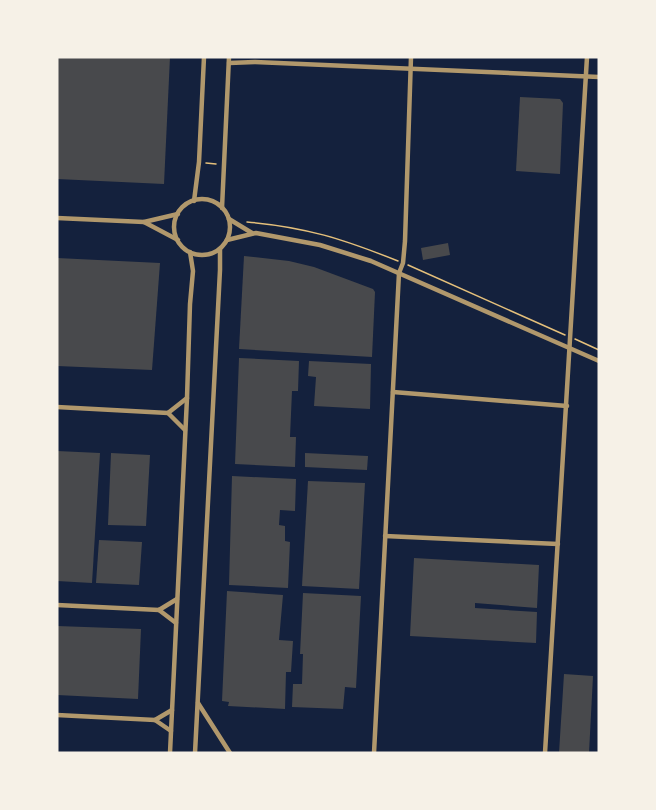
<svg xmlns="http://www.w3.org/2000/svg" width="656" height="810" font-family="'Archivo Narrow',sans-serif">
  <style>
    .building { fill: #48494c }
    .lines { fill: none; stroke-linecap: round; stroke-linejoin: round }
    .path { stroke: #e5c07b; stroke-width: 1.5 }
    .minor { stroke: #b1986c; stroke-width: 4.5 }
  </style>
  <rect width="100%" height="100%" fill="#14213d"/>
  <g class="building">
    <polygon points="57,57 170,57 164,184 57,179"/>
    <polygon points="520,97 560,99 563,103 560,174 516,171"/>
    <polygon points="448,243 450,255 423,260 421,248"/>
    <polygon points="244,256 289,261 314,267 373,289 375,292 372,357 239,349"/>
    <polygon points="57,258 160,263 152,370 57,366"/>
    <polygon points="239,358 299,361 298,391 292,391 290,437 296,437 295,467 235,464"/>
    <polygon points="309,361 371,364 370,409 314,406 316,377 308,376"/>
    <polygon points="57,451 100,453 92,583 57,581"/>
    <polygon points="111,453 150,455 146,526 108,525"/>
    <polygon points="305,453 368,456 367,470 305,467"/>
    <polygon points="232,476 296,479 295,511 280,510 279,525 285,526 285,541 290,542 288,588 229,585"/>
    <polygon points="308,481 365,483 359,589 302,586"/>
    <polygon points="99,540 142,542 139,585 96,583"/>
    <polygon points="414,558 539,565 537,608 475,603 475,608 537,612 536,643 410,636"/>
    <polygon points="227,591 283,595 279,640 293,641 291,672 286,672 285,709 228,706 229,702 222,701"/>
    <polygon points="303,593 361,596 356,688 345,687 343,709 292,707 293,684 302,684 303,654 300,654"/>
    <polygon points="57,626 141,629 138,699 57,695"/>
    <polygon points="564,674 593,676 589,753 559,753"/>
  </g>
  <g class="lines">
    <g class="path">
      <polyline points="206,163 216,164"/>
      <path d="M247 222C306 227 343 239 398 261"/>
      <polyline points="408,265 565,335"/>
      <polyline points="575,339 599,350"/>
    </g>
    <g class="minor">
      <polyline points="229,63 255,62 599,77"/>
      <circle cx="202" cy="227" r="28"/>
      <polyline points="194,201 199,162 204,57"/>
      <polyline points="222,208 229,57"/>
      <polyline points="57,218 144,222 178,214"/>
      <polyline points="229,219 252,233"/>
      <polyline points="144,222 178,240"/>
      <polyline points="227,240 256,233 320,245 371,261 599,361"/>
      <polyline points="393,392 567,406"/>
      <polyline points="57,407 168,413 187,398"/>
      <polyline points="168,413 185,430"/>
      <polyline points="385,536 558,544"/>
      <polyline points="57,605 159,610 177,599"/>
      <polyline points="159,610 176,623"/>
      <polyline points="198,703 230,753"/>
      <polyline points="57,715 155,720 171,731"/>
      <polyline points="155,720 172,710"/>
      <polyline points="170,753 187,398 190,304 193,271 190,252"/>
      <polyline points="195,753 220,270 220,249"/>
      <polyline points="374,753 399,273 403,263 405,241 411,57"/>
      <polyline points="545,753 587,57"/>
    </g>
  </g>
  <rect width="656" height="810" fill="none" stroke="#f6f1e7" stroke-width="117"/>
</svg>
